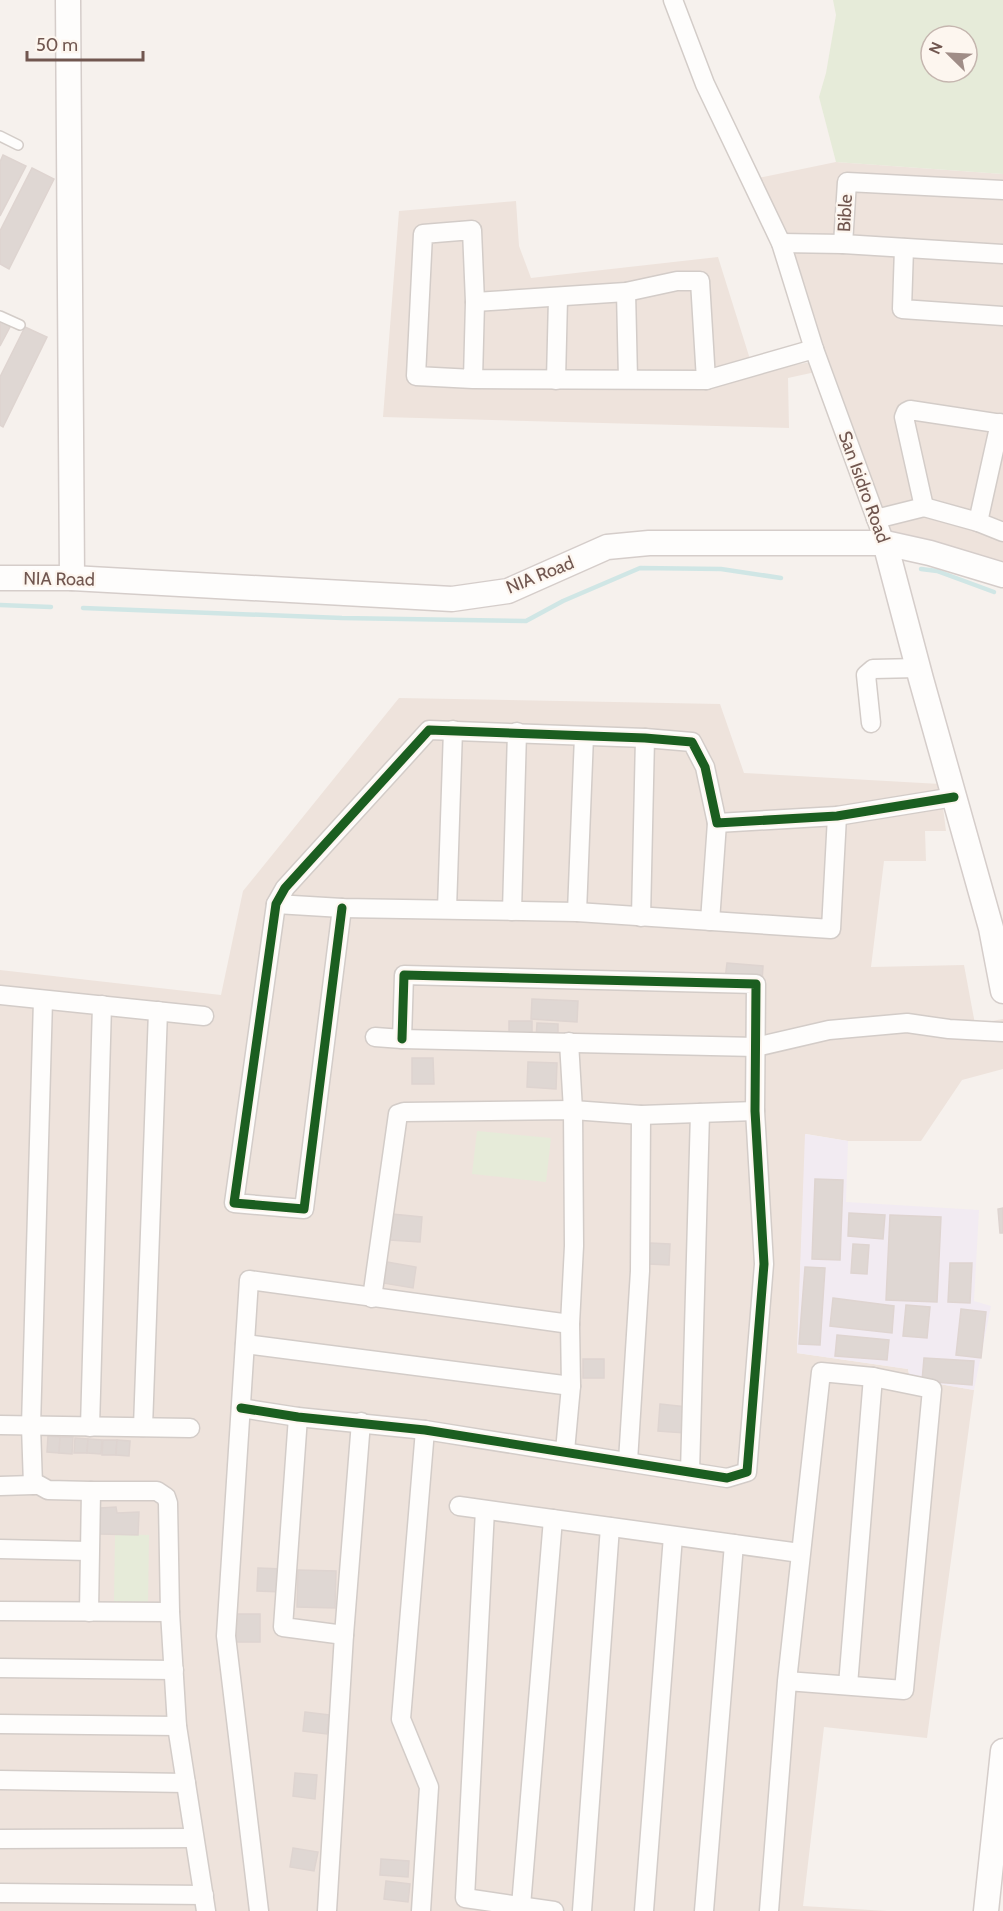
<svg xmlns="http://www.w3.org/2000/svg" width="1003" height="1911" font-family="Cabin,sans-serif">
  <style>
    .residential { fill: #eee3dc }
    .education { fill: #f2ebf2 }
    .green { fill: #e6ebd9; fill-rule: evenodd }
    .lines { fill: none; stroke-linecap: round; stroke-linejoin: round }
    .stream { stroke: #d0e6e5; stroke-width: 4.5 }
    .building { fill: #dfd7d3; stroke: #ded4d0; stroke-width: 1.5 }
    .lane-casing { stroke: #d3ccc8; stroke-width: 12 }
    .street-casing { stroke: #d3ccc8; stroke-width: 21 }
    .secondary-casing { stroke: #d5cdca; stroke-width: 27 }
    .lane { stroke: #fefdfc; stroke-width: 9 }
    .street { stroke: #fefdfc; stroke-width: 18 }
    .secondary { stroke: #fefdfc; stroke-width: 24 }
    .cycleway-casing { stroke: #fdf6ef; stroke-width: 13 }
    .cycleway { stroke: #1b5e20; stroke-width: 9 }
    .labels { text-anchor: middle; stroke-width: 4.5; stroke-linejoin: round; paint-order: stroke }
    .street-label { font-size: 18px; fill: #715750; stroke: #fdf6ef }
  </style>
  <rect width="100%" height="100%" fill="#f6f1ed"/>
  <g class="residential">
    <polygon points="836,162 1003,174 1003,576 895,541 830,363 827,362 758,178"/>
    <polygon points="516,201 519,246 531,278 718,257 754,372 817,361 820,371 788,378 789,428 383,417 399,211"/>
    <polygon points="399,698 720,704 744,773 940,784 946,831 925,831 926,861 884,861 871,967 964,965 975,1024 1003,1019 1003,1069 962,1080 921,1141 848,1141 806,1134 797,1353 908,1369 910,1379 974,1390 927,1738 824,1727 803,1906 887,1911 0,1911 0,970 221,995 243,891"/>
  </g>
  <polygon class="education" points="805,1134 848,1141 846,1202 979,1210 974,1301 991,1306 974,1390 910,1379 908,1369 797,1353"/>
  <g class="green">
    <path d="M833 0H1003V174L836 162 819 97 826 73 836 15ZM931 36H967V72H931Z"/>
    <polygon points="477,1131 551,1138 546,1182 472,1174"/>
    <polygon points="115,1534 149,1535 148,1604 114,1603"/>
  </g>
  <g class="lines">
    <g class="stream">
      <polyline points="921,569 937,571 994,592"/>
      <polyline points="0,605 51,607"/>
      <polyline points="83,608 342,618 526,621 563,601 640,568 721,569 781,578"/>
    </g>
  </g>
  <g class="building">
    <polygon points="3,155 26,166 0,216 0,162"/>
    <polygon points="32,168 54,179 9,269 0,264 0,231"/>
    <polygon points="0,320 11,325 0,346"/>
    <polygon points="25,327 47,337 3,427 0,425 0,377"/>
    <polygon points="727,963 763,966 762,982 725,979"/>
    <polygon points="532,999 578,1001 577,1022 531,1019"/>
    <rect x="509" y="1021" width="23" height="18"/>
    <polygon points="537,1023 558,1024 558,1041 536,1039"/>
    <polygon points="412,1058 433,1058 434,1084 412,1084"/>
    <polygon points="528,1062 557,1063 556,1089 527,1087"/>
    <polygon points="815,1179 843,1180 840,1260 812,1259"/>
    <polygon points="1003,1208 1003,1233 1000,1233 998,1209"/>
    <polygon points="849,1213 885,1215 883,1239 848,1236"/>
    <polygon points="392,1214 422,1217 420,1242 390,1240"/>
    <polygon points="890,1215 941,1217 937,1302 886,1300"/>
    <polygon points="650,1243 670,1244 669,1265 649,1264"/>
    <polygon points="853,1244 869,1245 867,1274 851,1273"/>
    <polygon points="387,1262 416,1267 413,1288 383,1283"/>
    <polygon points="950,1263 972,1263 970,1303 948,1302"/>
    <polygon points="805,1267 825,1268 820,1345 799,1344"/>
    <polygon points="833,1298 894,1306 892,1333 830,1326"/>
    <polygon points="906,1305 930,1307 927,1338 903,1336"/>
    <polygon points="961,1309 986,1312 981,1358 956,1355"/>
    <polygon points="837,1335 889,1340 887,1360 835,1356"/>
    <polygon points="924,1358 974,1361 972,1385 922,1381"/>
    <rect x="583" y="1359" width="21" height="19"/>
    <polygon points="660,1404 687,1407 685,1433 658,1431"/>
    <polygon points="48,1436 60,1437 59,1453 47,1452"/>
    <polygon points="60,1437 73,1437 72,1454 59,1453"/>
    <polygon points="75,1438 88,1439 87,1453 74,1453"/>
    <polygon points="88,1439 102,1440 101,1454 87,1453"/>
    <polygon points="103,1440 117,1440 116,1455 102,1455"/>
    <polygon points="117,1440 130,1441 129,1456 116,1455"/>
    <polygon points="116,1507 117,1513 139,1512 138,1535 100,1534 100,1508"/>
    <polygon points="258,1568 283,1569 282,1592 257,1591"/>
    <polygon points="298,1570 336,1571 335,1608 297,1607"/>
    <rect x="235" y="1614" width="25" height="28"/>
    <polygon points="305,1712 329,1715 327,1734 303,1731"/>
    <polygon points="295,1773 317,1775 315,1799 293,1796"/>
    <polygon points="293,1848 318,1852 314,1871 290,1867"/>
    <polygon points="381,1859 409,1861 408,1877 380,1875"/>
    <polygon points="386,1881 410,1884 408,1902 384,1899"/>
  </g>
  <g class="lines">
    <g class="lane-casing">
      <g id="lane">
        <polyline points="0,136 18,145"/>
        <polyline points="0,316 20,325"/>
      </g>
    </g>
    <g class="street-casing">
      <g id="street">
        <polyline points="673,0 705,84 781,243 814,349 885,543"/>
        <polyline points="781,243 843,244 1003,254"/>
        <polyline points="843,244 847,182 1003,190"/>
        <polyline points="904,248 902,309 1003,316"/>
        <polyline points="626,292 628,379"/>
        <polyline points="475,302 626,292 677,281 700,281 706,380"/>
        <polyline points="473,379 475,302 472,230 423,234 416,376 473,379 706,380 814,349"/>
        <polyline points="556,380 558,298"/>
        <polyline points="924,507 978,522 1003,532"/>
        <polyline points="876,519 924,507 904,417 906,412 910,410 1003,424"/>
        <polyline points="978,522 1000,423"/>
        <polyline points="871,723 866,675 873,669 918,668"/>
        <polyline points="276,904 342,908 577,912 831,929 837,816"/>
        <polyline points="342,908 304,1209 234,1203 276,904 285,888 429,730 645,738 692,742 705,767 717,823 837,816 954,797"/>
        <polyline points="447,909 453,730"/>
        <polyline points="512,911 517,732"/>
        <polyline points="577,912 584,736"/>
        <polyline points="641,917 645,738"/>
        <polyline points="710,921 717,823"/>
        <polyline points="0,995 204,1016"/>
        <polyline points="375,1037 402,1039 756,1047 829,1030 907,1023 949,1029 1003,1032"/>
        <polyline points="372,1298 398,1114 404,1112 573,1110 641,1115 755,1111"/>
        <polyline points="245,1344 571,1386"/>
        <polyline points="241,1408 298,1417 425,1430 727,1478 747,1472 764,1264 755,1111 756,984 404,975 402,1039"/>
        <polyline points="298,1417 283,1627 344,1635"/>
        <polyline points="0,1425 190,1428"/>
        <polyline points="90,1427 102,1005"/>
        <polyline points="143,1427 158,1011"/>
        <polyline points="565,1451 571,1386 570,1324 574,1246 573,1110 569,1042"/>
        <polyline points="628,1461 640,1271 641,1115"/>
        <polyline points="690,1472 700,1113"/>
        <polyline points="33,1485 31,1426 43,1000"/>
        <polyline points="0,1486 33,1485 39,1485 48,1490 91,1491 157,1491 166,1497 168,1503 170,1612 177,1726 206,1911"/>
        <polyline points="459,1506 800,1553"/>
        <polyline points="485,1510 465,1898 554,1911"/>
        <polyline points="0,1549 89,1551"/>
        <polyline points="0,1611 170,1612"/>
        <polyline points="89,1612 91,1491"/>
        <polyline points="0,1668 174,1670"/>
        <polyline points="848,1685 873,1377"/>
        <polyline points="0,1724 177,1726"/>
        <polyline points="0,1780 186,1783"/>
        <polyline points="0,1839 194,1838"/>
        <polyline points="0,1893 204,1895"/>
        <polyline points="521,1906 553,1519"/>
        <polyline points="259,1911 226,1636 249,1280 570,1324"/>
        <polyline points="327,1911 344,1635 361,1422"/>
        <polyline points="421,1911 429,1787 401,1719 425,1430"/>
        <polyline points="582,1911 610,1527"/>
        <polyline points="644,1911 673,1536"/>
        <polyline points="704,1911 734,1544"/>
        <polyline points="769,1911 787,1681 821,1372 873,1377 932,1389 904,1690 787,1681"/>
      </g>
    </g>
    <g class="secondary-casing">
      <g id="secondary">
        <polyline points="68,0 72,578"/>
        <polyline points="885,543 921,679 991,928 1003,991"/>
        <polyline points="0,578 72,578 452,599 508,591 607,547 649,543 885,543 930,553 1003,575"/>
        <polyline points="986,1911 1003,1751"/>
      </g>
    </g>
    <use href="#lane" class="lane"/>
    <use href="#street" class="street"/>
    <use href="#secondary" class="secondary"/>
    <g class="cycleway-casing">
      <g id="cycleway">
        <polyline points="342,908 304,1209 234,1203 276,904 285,888 429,730 645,738 692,742 705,767 717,823 837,816 954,797"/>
        <polyline points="241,1408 298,1417 425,1430 727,1478 747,1472 764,1264 755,1111 756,984 404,975 402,1039"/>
      </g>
    </g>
    <use href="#cycleway" class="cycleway"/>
  </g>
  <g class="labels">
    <g class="street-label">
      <text transform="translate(845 213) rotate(-87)" y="6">Bible</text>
      <text transform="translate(864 487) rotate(70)" y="6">San Isidro Road</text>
      <text transform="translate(540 575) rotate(-22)" y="6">NIA Road</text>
      <text transform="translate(59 579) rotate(1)" y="6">NIA Road</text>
    </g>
  </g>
  <g transform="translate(949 54) rotate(294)"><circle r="28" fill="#fdf6ef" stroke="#c5b6af" stroke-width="1.5"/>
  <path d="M0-4.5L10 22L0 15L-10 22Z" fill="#a08d87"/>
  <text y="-9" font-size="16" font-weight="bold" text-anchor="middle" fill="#715750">N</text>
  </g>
  <path d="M27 51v9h116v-9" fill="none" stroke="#715750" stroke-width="3"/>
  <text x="36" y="51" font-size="18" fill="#715750" stroke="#fdf6ef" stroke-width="4.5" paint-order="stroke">50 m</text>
</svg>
